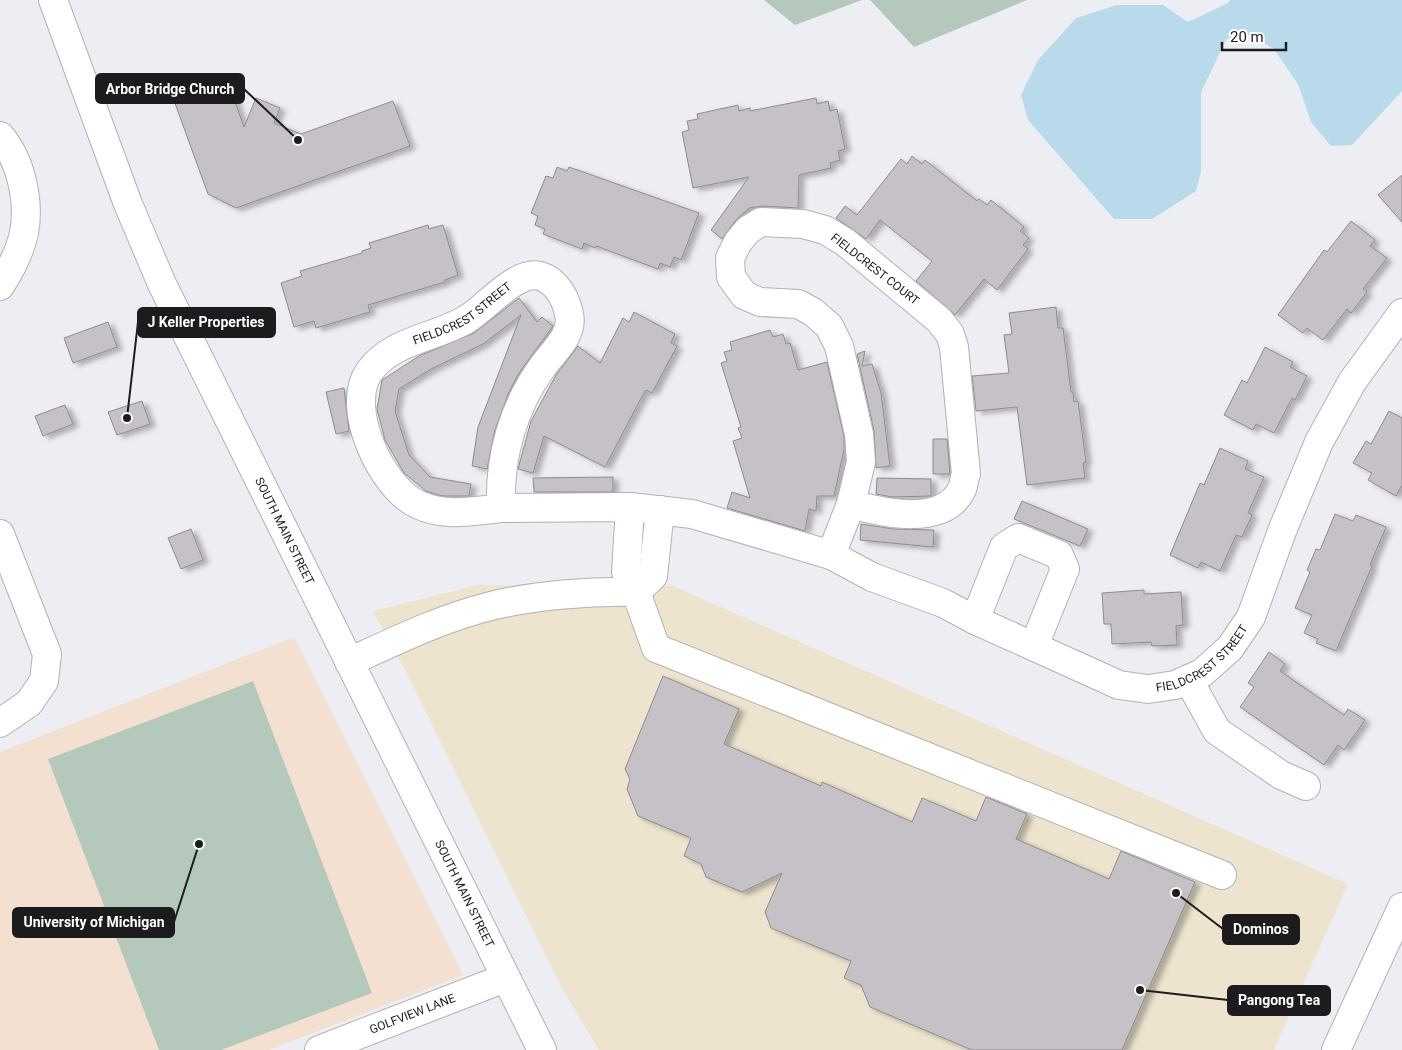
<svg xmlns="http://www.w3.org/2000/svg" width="1402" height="1050" font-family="Roboto,sans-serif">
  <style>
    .commercial { fill: #ede3ce }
    .education { fill: #f4e0d1 }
    .green { fill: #b4c8bc }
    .water { fill: #b8daeb }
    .building { fill: #c5c1c6; stroke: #8f8b8f; filter: url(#shadow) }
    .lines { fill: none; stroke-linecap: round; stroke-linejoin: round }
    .minor-casing { stroke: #b1b1b7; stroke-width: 30 }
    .major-casing { stroke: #b1b1b7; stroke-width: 30 }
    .minor { stroke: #fff; stroke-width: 28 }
    .major { stroke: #fff; stroke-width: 28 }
    .labels { text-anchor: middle; stroke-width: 5; stroke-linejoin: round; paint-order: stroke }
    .street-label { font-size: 12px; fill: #1c1c1e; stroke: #fff }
    .leader { fill: none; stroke: #1c1c1e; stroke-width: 2 }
    .callout-dot { fill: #1c1c1e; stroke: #fff; stroke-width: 2 }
    .callout { fill: #1c1c1e; stroke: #1c1c1e; stroke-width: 2 }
    .callout-label { font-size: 14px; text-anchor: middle; font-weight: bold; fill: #fff }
  </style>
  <defs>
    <filter id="shadow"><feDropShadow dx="5.5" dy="3" stdDeviation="2.5" flood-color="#0004"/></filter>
  </defs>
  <rect width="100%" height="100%" fill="#edeef3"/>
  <polygon class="commercial" points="478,585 673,586 1348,884 1274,1050 599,1050 562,988 404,668 373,611"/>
  <polygon class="education" points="294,637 463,975 269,1050 0,1050 0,752"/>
  <g class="green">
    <polygon points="764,0 862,0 795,25"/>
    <polygon points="870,0 1027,0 914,47"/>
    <polygon points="253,681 372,993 221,1050 159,1050 48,759"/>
  </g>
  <polygon class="water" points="1230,0 1402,0 1402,91 1352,145 1331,146 1311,122 1298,84 1273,48 1241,31 1226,40 1201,92 1201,171 1196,191 1152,219 1114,219 1028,120 1021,95 1038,60 1076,18 1117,5 1163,5 1188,22 1228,3"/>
  <g class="building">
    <polygon points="226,76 244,127 256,98 280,108 274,123 301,134 393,101 410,146 236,208 208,194 172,95"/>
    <polygon points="816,98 817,104 828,101 830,111 837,109 845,149 838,151 840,160 830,163 831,168 799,175 798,208 762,206 749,208 736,220 722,239 711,230 749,177 693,188 682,132 689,130 687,121 698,119 697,114 738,105 739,111 750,108 750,111"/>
    <polygon points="912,156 922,164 925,160 977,201 979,199 987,205 991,200 1024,227 1020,231 1029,238 1023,245 1028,249 997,290 984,279 955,315 916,281 932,261 880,220 866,239 836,218 845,206 857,215 901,159 907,164"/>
    <polygon points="557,167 567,171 569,167 699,213 681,260 674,257 670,267 660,263 658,269 596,246 595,248 584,243 582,249 543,234 545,229 535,225 538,216 531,213 546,176 553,178"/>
    <polygon points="1402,175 1402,222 1378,195"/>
    <polygon points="1351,221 1375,240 1370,246 1387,258 1363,289 1367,292 1351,313 1347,309 1323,340 1307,328 1303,333 1278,315 1324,250 1327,252"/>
    <polygon points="428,225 429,229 443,225 458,275 445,280 445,282 368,305 370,312 316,328 314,321 294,327 281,283 302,276 300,271 362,253 362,251 371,248 369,243"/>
    <polygon points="519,298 537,322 542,317 553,326 519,373 509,392 495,430 487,469 472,466 478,427 521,315 483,344 431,369 399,389 395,411 409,455 430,477 471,484 469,496 442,496 426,491 404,473 385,440 377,409 382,380 419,356 474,333"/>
    <polygon points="1056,307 1058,328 1063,328 1071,392 1073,392 1074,402 1078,401 1086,462 1083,463 1085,478 1027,485 1017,407 976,411 972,376 1009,373 1004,335 1012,334 1009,313"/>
    <polygon points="634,312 675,334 671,343 677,346 652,393 646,390 640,400 605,467 544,436 533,473 518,469 531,421 556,375 578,346 600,363 623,318 629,322"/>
    <polygon points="108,322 117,347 73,363 64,338"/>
    <polygon points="770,330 773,337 783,334 786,344 790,343 798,370 827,362 844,436 844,449 834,496 817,496 816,511 809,509 805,531 727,508 732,492 750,498 733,441 742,438 738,428 741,427 721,363 727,361 724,352 732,350 730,342"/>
    <polygon points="1265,347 1293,362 1290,367 1307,376 1295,400 1292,398 1274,433 1256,424 1253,430 1224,415 1242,380 1247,383"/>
    <polygon points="865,351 862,366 872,364 881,393 890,466 876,468 874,431 857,354"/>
    <polygon points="344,388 349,431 336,434 326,392"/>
    <polygon points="142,401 150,424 117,435 108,412"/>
    <polygon points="65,405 73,424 43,436 35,416"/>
    <polygon points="1389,411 1402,418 1402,485 1396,496 1368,480 1372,473 1353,463 1366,441 1371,444"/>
    <polygon points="933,439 947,439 950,474 933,474"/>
    <polygon points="1220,448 1248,461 1245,469 1264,477 1248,513 1252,515 1242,537 1236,535 1220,571 1201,562 1198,568 1170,555 1200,483 1204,485"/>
    <polygon points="613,477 613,492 534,492 533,478"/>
    <polygon points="877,478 931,479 931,496 892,497 876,494"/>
    <polygon points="1022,501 1088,529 1080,546 1014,519"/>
    <polygon points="1335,514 1353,521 1356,515 1386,527 1370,565 1372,566 1336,651 1316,643 1318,639 1304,633 1312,615 1295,608 1310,572 1307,570 1316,549 1320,550"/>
    <polygon points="861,524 894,529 934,530 933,547 860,540"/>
    <polygon points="191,529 203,560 181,569 168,538"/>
    <polygon points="1144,590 1144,594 1181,592 1183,625 1176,626 1177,645 1152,646 1151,642 1112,644 1111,624 1104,624 1102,593"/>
    <polygon points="1269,652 1285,664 1280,671 1344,715 1348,709 1365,720 1344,750 1338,745 1324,765 1240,707 1254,687 1248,683"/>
    <polygon points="663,676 739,709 724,744 821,786 822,782 912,822 922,798 976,821 986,797 1027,814 1016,839 1109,879 1121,851 1195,882 1122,1050 972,1050 870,1007 861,985 844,978 851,961 771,928 765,912 782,873 742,892 706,877 701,864 684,856 691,838 638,816 627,789 630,779 625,769"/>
  </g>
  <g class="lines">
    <g class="minor-casing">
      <g id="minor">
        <path id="s1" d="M53 0 128 204 162 284 542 1050"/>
        <path d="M0 136C21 160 30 202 24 233 20 252 11 269 0 286"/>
        <path d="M761 222 803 224 825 230 845 242 939 320 950 334 954 347 966 474C964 478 964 485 962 489 944 527 883 513 851 504L861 462 859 434 839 346 829 326 813 312 798 304 760 302 744 295 731 277 730 258 738 242 748 230Z"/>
        <polyline points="630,507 626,572 636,592 656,648 1222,875"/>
        <path id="s2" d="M501 508C474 511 445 517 419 505 382 489 344 408 369 372 391 340 436 338 467 319 487 307 516 270 540 276 557 281 566 299 569 314 574 334 554 351 543 366 513 407 499 457 501 508L630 507 692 514 831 555 851 504"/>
        <polyline points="0,534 47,654 44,681 29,703 0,723"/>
        <path id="s3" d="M831 555 872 577 943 603 975 620 1119 685 1148 689 1175 685 1202 673 1230 648 1251 617 1282 531 1319 442 1352 382 1402 313"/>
        <polyline points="636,592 653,576 660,510"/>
        <polyline points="975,620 1004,547 1018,538 1059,555 1065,569 1034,646"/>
        <path d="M349 662C395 641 442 618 491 606 535 595 592 591 636 592"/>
        <polyline points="1188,679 1217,731 1281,775 1306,786"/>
        <path id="s4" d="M319 1050 505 978"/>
      </g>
    </g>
    <g class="major-casing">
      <polyline id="major" points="1336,1050 1402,907"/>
    </g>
    <use href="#minor" class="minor"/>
    <use href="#major" class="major"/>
  </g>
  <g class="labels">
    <g class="street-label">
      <text transform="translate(875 269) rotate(38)" y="4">FIELDCREST COURT</text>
      <text dy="4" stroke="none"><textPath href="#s2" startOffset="349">FIELDCREST STREET</textPath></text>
      <text dy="4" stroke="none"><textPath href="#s1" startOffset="580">SOUTH MAIN STREET</textPath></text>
      <text dy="4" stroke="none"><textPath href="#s3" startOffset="410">FIELDCREST STREET</textPath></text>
      <text dy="4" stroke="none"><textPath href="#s1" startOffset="985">SOUTH MAIN STREET</textPath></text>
      <text dy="4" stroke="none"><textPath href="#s4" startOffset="100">GOLFVIEW LANE</textPath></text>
    </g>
  </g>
  <path class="leader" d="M298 140L244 89M127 418L138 322M199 844L174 922M1176 893L1223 929M1140 990L1228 1000"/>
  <g class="callout-dot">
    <circle cx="298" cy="140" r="5"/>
    <circle cx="127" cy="418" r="5"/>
    <circle cx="199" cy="844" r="5"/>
    <circle cx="1176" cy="893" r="5"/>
    <circle cx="1140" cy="990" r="5"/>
  </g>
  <g class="callout">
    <rect x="96" y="74" width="148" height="29" rx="5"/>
    <rect x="138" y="308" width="137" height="29" rx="5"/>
    <rect x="13" y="908" width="161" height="29" rx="5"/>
    <rect x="1223" y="915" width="76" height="29" rx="5"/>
    <rect x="1228" y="986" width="102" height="29" rx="5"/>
  </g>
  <g class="callout-label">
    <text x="170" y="94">Arbor Bridge Church</text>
    <text x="206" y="327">J Keller Properties</text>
    <text x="94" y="927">University of Michigan</text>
    <text x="1261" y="934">Dominos</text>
    <text x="1279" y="1005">Pangong Tea</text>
  </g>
  <path d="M1222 42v8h64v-8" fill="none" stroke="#1c1c1e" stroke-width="2.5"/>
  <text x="1230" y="42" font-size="15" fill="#1c1c1e" stroke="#ffffff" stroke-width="4" paint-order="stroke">20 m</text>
</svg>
